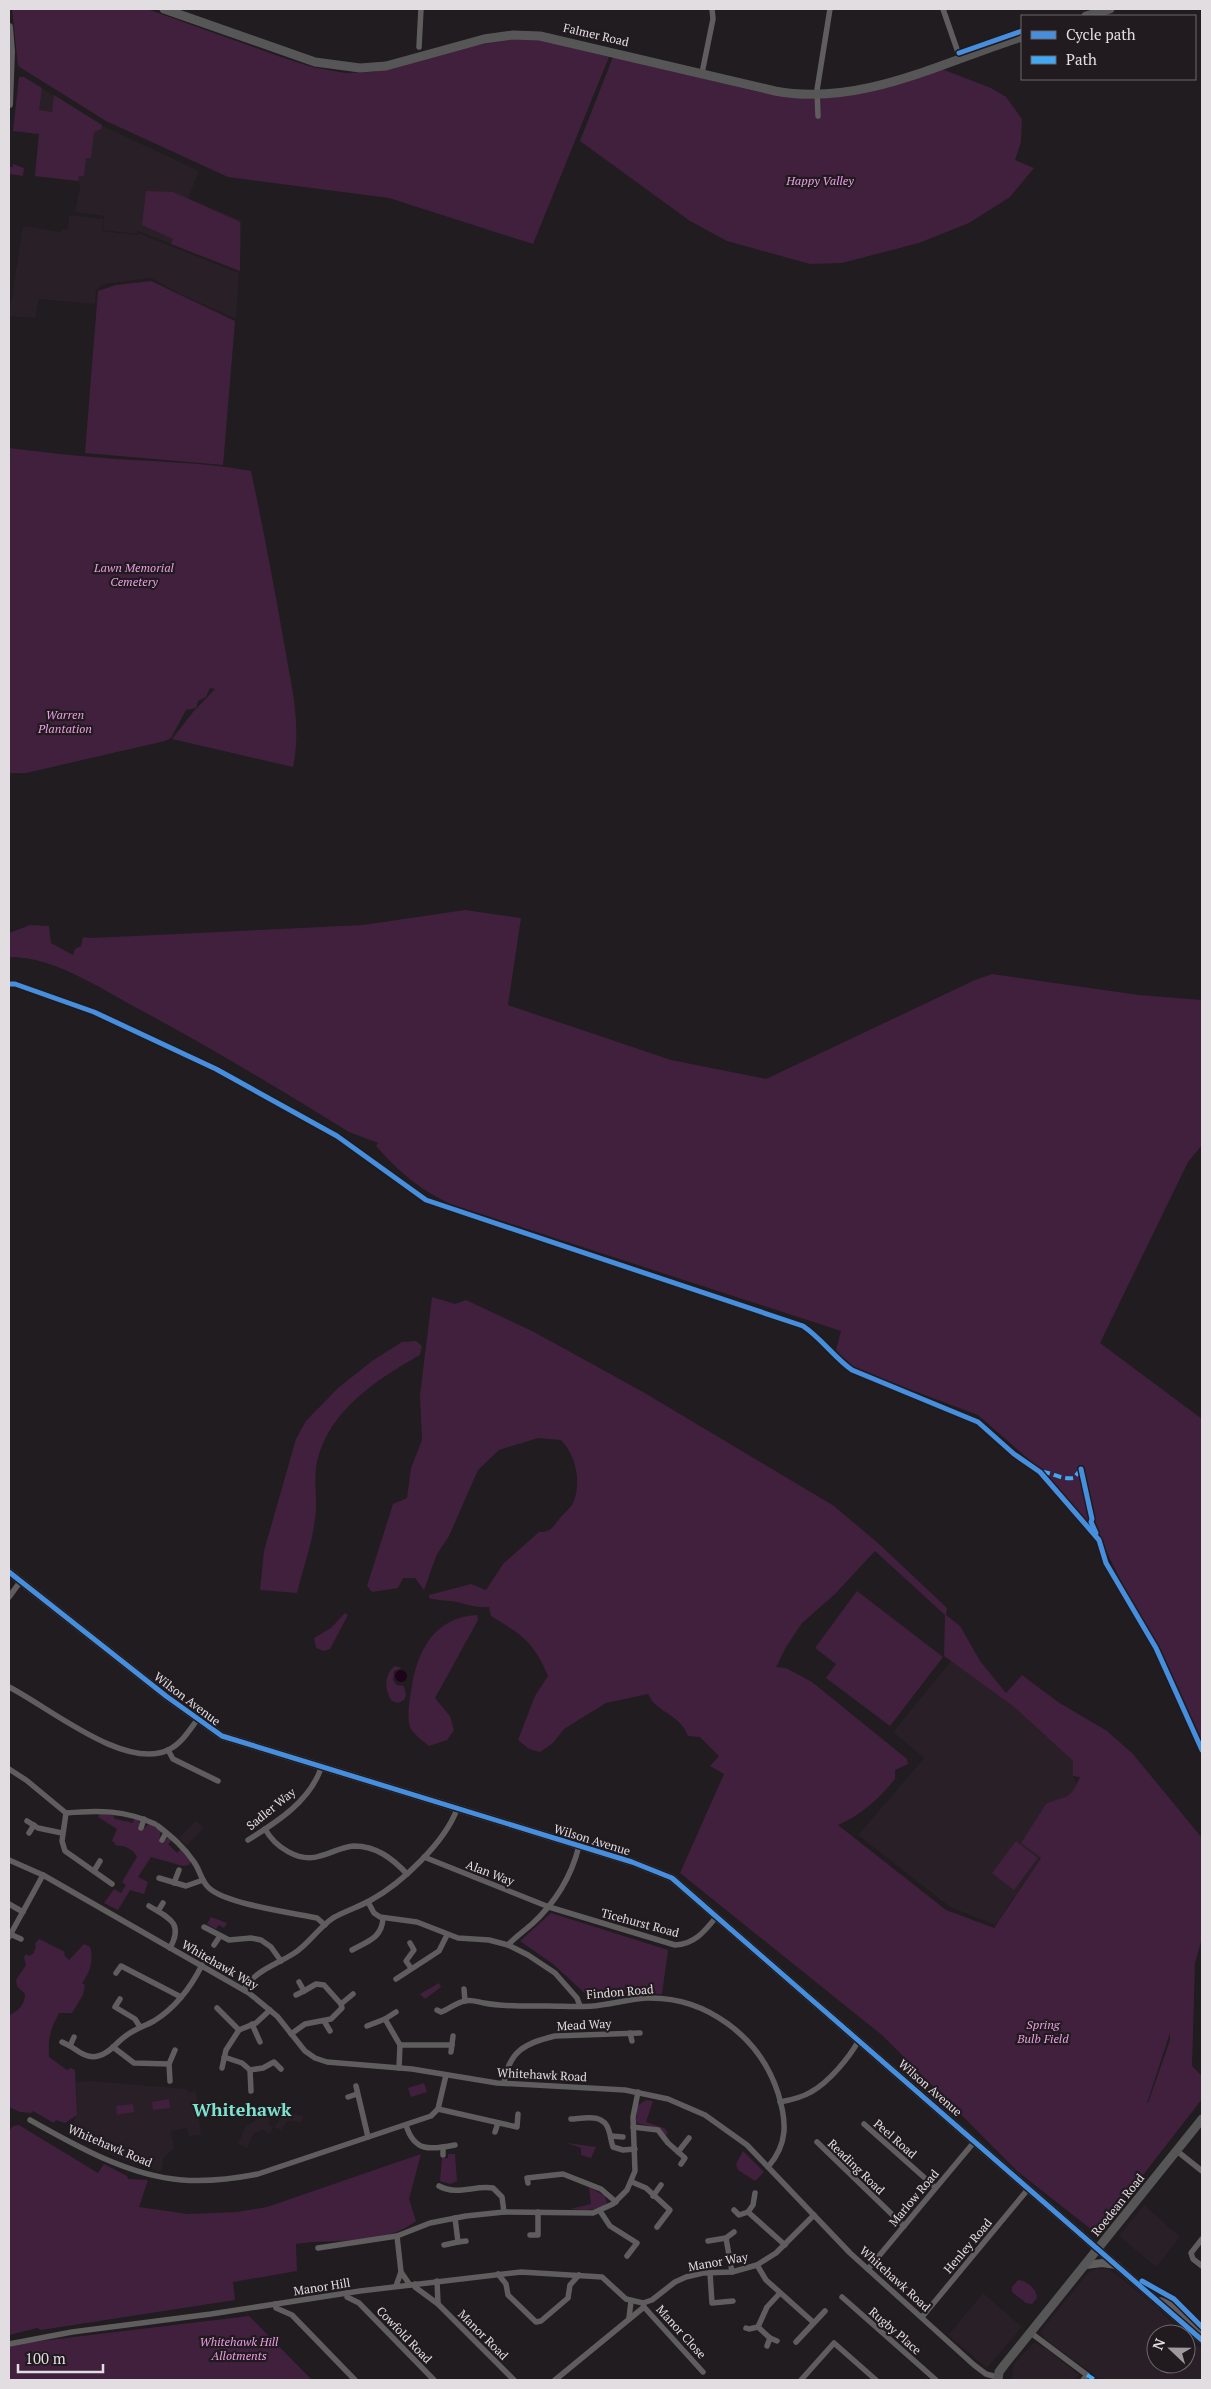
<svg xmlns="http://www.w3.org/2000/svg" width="1211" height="2389" font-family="'PT Serif',serif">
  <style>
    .built { fill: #291f27 }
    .green { fill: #40203d; fill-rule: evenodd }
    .water { fill: #1d031b }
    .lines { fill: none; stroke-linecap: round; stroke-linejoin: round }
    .minor { stroke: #5f5d5e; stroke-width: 5.5 }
    .tertiary { stroke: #5f5d5e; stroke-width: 8 }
    .secondary { stroke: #575657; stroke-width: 9 }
    .quiet { stroke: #3fa9f5; stroke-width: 4; stroke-dasharray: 8 4; stroke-linecap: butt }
    .cycleway-casing { stroke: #211b20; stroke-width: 8 }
    .cycleway { stroke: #468fdf; stroke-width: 5 }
    .labels { text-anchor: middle; stroke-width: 4.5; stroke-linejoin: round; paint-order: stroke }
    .street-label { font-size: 12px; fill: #e2dde1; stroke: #211b20 }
    .park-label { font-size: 12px; font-style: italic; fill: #ef9de6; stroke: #211b20 }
    .district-label { font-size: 18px; font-weight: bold; fill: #7de3d1; stroke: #211b20 }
  </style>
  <rect width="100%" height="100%" fill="#201c1f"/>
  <g class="built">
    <polygon points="19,77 24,77 103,126 199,171 188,198 242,221 240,271 138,231 136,234 103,230 104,216 75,212 80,187 79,181 35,176 39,134 13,131"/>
    <polygon points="69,215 103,219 102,231 137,235 138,233 239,273 236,319 178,293 151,278 104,284 96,290 95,304 39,299 35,318 9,316 23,226 60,232 68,228"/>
    <polygon points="951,1661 1014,1707 1073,1761 1073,1776 1077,1783 1073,1791 1063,1799 1054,1800 1021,1843 1041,1858 995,1925 950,1907 858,1835 924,1758 893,1732"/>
    <polygon points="196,1821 204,1828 186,1846 179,1838"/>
    <polygon points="91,2081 187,2089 188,2092 196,2091 201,2135 189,2136 187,2128 171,2131 174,2149 164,2157 161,2172 121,2159 76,2138 69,2135 77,2113 76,2082"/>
    <polygon points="259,2113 270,2119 268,2124 273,2127 270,2134 263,2130 254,2133 247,2148 238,2144 246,2125 254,2122"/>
    <polygon points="290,2113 304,2116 301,2123 296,2121 287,2122 281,2130 274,2127 283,2115"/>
    <polygon points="1144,2205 1180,2237 1156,2267 1119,2236"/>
    <polygon points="1097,2269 1108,2269 1117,2275 1155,2306 1179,2330 1179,2334 1156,2334 1156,2364 1186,2364 1186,2342 1191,2342 1202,2349 1202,2380 1102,2380 1046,2340 1040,2332 1088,2273"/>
    <polygon points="983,2293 1022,2327 987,2368 948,2335"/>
    <polygon points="1034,2342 1048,2350 1079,2375 1075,2380 1012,2380 1013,2365"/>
  </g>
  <g class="green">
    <polygon points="12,9 147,9 281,57 312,67 345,73 374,72 466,47 516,39 537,39 609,57 533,244 389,198 228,177 106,121 18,66"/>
    <polygon points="613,57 759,92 807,99 858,94 942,69 991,88 1006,97 1022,119 1021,142 1015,160 1034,168 1010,197 969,223 919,243 842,263 810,264 727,241 690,221 580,141"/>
    <polygon points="19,77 24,77 42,88 39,110 52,112 54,95 102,125 101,129 94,132 91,158 86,158 84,176 79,176 78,181 35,176 39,134 13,131"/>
    <polygon points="13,164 24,168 23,176 9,174 10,167 13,167"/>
    <polygon points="146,191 173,192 240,222 240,271 171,244 173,239 142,225"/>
    <polygon points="151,281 235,321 223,465 85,453 98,291 116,285"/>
    <path d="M9 448C37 451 65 455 93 457 146 462 199 461 251 471 263 528 274 585 284 643 291 684 302 725 293 767L172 739 193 712 215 689 210 688 206 697 198 701 196 708 186 710 171 738 165 741 26 773H9Z"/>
    <path d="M465 910 521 918 508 1005 671 1060 766 1079 975 980 992 974 1139 995 1202 1000V1145L1188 1162 1100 1343 1202 1419V1743C1169 1668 1127 1598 1093 1523H1088L1043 1472 978 1415 850 1367 836 1350 841 1331 453 1205C420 1190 400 1173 376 1146L378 1143 349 1132C278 1088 208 1046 135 1007 96 986 54 957 9 957V933L30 925 49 926 51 943 73 955 75 949 81 946 83 937 92 938 363 925Z"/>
    <path d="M432 1297 455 1304 466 1300 534 1332 643 1392 834 1506 879 1544 947 1608 946 1615 960 1626 980 1661 1006 1693 1022 1675 1058 1702 1107 1731 1133 1754 1202 1838V1938L1195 1963 1192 2066 1202 2076V2099L1097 2234 1017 2171 883 2036 680 1873 724 1774 710 1766 719 1756 700 1737 688 1736C682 1719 667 1715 655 1704 652 1702 650 1697 648 1694L606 1703 564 1729 553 1743 540 1752 529 1749 518 1740 535 1696 548 1676C534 1642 521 1634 491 1616L489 1607C476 1608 469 1605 457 1602 447 1600 439 1601 429 1598V1595L471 1584 486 1590 503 1564 539 1532C550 1533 553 1527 560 1518 564 1513 570 1509 573 1503 582 1483 576 1455 561 1440L538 1438 499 1450 478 1470 449 1536 437 1554 424 1590 415 1578H403L398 1588 372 1592 367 1586 393 1504 407 1498 411 1468 422 1440 420 1395ZM875 1551 945 1615 944 1656 1014 1707 1073 1761V1776L1080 1777C1069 1802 1067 1794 1046 1804L1021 1843 1041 1858 994 1928 946 1910 838 1825C861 1815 879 1799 895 1779V1770L908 1764 907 1759 812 1682 786 1668 776 1667 786 1647 802 1623 835 1594ZM1170 2033V2040L1148 2103H1147Z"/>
    <path d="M416 1341 422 1346 420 1355C376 1380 324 1413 316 1469 314 1485 318 1503 315 1519 312 1544 303 1569 297 1593L260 1590 264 1551 296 1439 306 1421 338 1388 372 1361 402 1342Z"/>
    <polygon points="857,1591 943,1657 890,1726 826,1678 836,1664 815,1648"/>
    <polygon points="345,1613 348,1615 330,1649 324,1651 316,1648 314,1638 331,1628"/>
    <path d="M477 1615 478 1620 435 1698 450 1716 454 1730 447 1740 429 1746C423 1741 413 1734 410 1727 407 1716 409 1703 411 1692 416 1653 433 1617 477 1615Z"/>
    <path d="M395 1666 402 1668 394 1671 393 1680 397 1685 404 1686 406 1695 404 1700 398 1703 392 1701C384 1690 384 1674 395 1666Z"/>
    <path d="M100 1814 113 1815 115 1819 133 1823 134 1818 138 1819 143 1829 149 1824 161 1831 159 1840 163 1842 168 1838 172 1840 168 1844 177 1853 181 1849 191 1861 189 1865 183 1866 151 1857 138 1877 148 1882 144 1894 130 1890 118 1910 104 1903 114 1889 121 1893 126 1885 122 1882 137 1857C133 1848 124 1846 115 1845V1843L112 1841 117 1829 98 1817Z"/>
    <polygon points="1016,1841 1038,1858 1014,1890 992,1873"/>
    <polygon points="551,1913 668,1950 662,1994 634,1994 601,2000 591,1999 553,1964 520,1941"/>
    <polygon points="211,1917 227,1923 224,1928 219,1925 216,1929 207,1924"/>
    <path d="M39 1939 65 1952 64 1955 69 1960 84 1944 90 1947C94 1959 90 1973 82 1983L85 1985 83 1995 72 2013H59C50 2031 48 2037 49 2057L67 2070 71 2068 75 2070 77 2115 65 2123 56 2120 54 2123 33 2111 31 2113 20 2112 9 2107V2015C18 2012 25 2004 25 1994L17 1986 16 1980 26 1965 24 1957 26 1954 29 1956 33 1954 36 1947 35 1944Z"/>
    <polygon points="439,1983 441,1987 425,1999 420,1994"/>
    <polygon points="424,2083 427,2092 411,2097 408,2088"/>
    <polygon points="169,2099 170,2108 153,2110 152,2102"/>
    <polygon points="646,2100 653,2101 646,2122 664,2128 668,2132 666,2136 659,2128 636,2123 637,2106"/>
    <polygon points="133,2104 134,2112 117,2115 116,2106"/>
    <path d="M19 2125 98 2173 104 2164 127 2176 128 2179 148 2180 139 2207 188 2214 237 2212 267 2207 421 2154 409 2199 416 2221C384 2246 335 2238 296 2244L297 2271 233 2282 235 2300 41 2330 37 2328 9 2335V2131L13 2126Z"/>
    <polygon points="567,2143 596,2147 591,2158 581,2155 581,2148"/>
    <polygon points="743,2151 764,2172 755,2181 738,2170 736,2164"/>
    <polygon points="448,2154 455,2154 457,2181 450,2184 440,2181 442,2158 448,2158"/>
    <path d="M589 2187 605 2196 607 2203C598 2212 582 2210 570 2209L591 2204Z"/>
    <path d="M1018 2280C1026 2280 1037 2289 1037 2298L1032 2304 1026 2303 1012 2292V2287Z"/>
    <polygon points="249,2316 312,2380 9,2380 9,2346 24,2343"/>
  </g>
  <circle class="water" cx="401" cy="1676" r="6"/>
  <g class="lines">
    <g class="minor">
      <polyline points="943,9 960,58"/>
      <polyline points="419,47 421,9"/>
      <polyline points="702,73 713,19 712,9"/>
      <polyline points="818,116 817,90 830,9"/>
      <polyline points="9,1597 20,1582"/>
      <path d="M9 1687C47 1706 125 1771 168 1750 181 1744 189 1731 197 1720"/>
      <polyline points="168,1750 173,1759 218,1781"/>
      <path d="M9 1769 26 1780 66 1813C98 1810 125 1810 155 1824"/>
      <polyline points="66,1813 62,1841 65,1851 112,1884"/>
      <polyline points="27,1821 38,1828 62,1833"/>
      <path d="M158 1826C172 1837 184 1847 194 1862 200 1870 201 1881 209 1888 226 1904 293 1913 317 1918L325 1925"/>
      <polyline points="141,1828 144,1819"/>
      <path d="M265 1829C275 1847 299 1863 320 1856 332 1853 341 1847 354 1846 376 1846 392 1858 407 1874"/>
      <polyline points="29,1833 34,1825"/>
      <polyline points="162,1840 166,1833"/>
      <path d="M248 1840C277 1822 310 1801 321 1768"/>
      <path d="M424 1857 549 1907 675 1945C695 1944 705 1931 717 1916"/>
      <polyline points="9,1860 43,1875 249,1993 277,2016 305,2051 315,2058 327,2062 412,2069 497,2083 625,2090 668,2099 705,2115 747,2145 850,2253 974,2365 986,2374 997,2377"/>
      <polyline points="94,1871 100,1861"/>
      <polyline points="159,1878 186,1886 203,1880"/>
      <polyline points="174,1883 179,1870"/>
      <polyline points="368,1902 374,1913 380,1917 417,1922 458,1938 489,1940 508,1945 528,1955 555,1973 577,1998 580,2006"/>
      <polyline points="9,1904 23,1912"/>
      <path d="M149 1906C169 1918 184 1923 170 1948"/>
      <polyline points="158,1911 163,1903"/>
      <polyline points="204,1927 229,1940 251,1938 261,1940 271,1947 281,1961"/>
      <polyline points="10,1934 21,1939"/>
      <polyline points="9,1937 43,1875"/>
      <polyline points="410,1943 414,1950 406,1961 411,1968"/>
      <polyline points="214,1945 220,1936"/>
      <path d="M508 1945C515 1937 524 1931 532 1924 556 1902 571 1878 579 1846"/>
      <path d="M352 1950C368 1941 382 1938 383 1918"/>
      <polyline points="116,1973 121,1966 181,1997"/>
      <polyline points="396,1979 439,1951 447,1935"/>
      <path d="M244 1989C255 1971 275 1965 293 1954 308 1945 318 1928 333 1918 345 1911 359 1907 371 1900 402 1883 445 1842 457 1809"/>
      <polyline points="464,1989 465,2001"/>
      <polyline points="296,1995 304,1991"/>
      <polyline points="120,1999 115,2007 135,2019 140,2027"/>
      <polyline points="341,2004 353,1994"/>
      <polyline points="217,2008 239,2030"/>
      <path d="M437 2010 441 2012C449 2009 457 2002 465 2001 471 1999 478 2002 484 2003 504 2007 528 2006 548 2006 565 2006 584 2008 601 2005 616 2003 631 1999 646 1998 706 1996 760 2037 778 2093 787 2122 788 2144 768 2167"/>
      <polyline points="385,2019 396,2012"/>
      <polyline points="324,2021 330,2031"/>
      <polyline points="252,2024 260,2042"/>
      <polyline points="367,2026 385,2019 400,2045 399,2068"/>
      <polyline points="630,2033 632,2041"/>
      <polyline points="291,2034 305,2024 331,2019 342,2008 341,2004 324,1985 316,1984 304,1991 299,1982"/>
      <path d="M74 2037 70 2046C78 2051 87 2059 98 2056 109 2054 115 2044 123 2038 132 2030 143 2027 154 2021 175 2008 191 1987 202 1965"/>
      <polyline points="62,2042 70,2046"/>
      <polyline points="400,2045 452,2045"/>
      <polyline points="113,2047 134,2063 169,2064 170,2081"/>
      <polyline points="451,2052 453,2036"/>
      <polyline points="224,2057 242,2063 250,2070 263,2068 274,2062 281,2069"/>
      <polyline points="169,2064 175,2050"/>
      <polyline points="222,2068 226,2050 239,2030 256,2023 270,2010"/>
      <polyline points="250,2070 251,2091"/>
      <path d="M504 2083C509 2051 525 2043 555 2036L640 2033"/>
      <polyline points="356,2086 368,2137"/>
      <polyline points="348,2097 357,2094"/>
      <path d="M780 2102C791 2100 801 2098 811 2092 829 2082 849 2058 859 2040"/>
      <polyline points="438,2109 517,2127 518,2114"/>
      <path d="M571 2119C586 2118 604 2113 609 2131 611 2137 611 2142 613 2147L623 2150 635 2149"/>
      <path d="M30 2120C76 2146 129 2176 182 2180 208 2182 233 2179 258 2174L431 2116 438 2109 446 2075"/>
      <polyline points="864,2124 935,2187"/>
      <path d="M406 2125C414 2152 430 2150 455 2145"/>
      <polyline points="633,2127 658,2130 668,2143 685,2158 681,2164"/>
      <polyline points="495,2132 498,2123"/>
      <polyline points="611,2136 623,2137"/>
      <polyline points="817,2142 904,2226"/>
      <polyline points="1177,2151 1202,2171"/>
      <polyline points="678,2152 689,2138"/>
      <polyline points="443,2155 443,2147"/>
      <polyline points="632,2182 646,2188 670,2210 657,2227"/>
      <polyline points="528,2183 527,2178 563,2174 601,2189 616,2202"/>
      <path d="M439 2186C457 2196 474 2185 493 2188L502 2197 504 2212"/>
      <polyline points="653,2196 661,2185"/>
      <polyline points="734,2210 739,2215 748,2212 785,2245"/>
      <polyline points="600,2211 610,2226 637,2243 627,2256"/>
      <polyline points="748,2212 753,2205 755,2193"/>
      <polyline points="530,2235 538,2235 538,2212"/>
      <polyline points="726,2238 734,2232"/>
      <polyline points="1202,2239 1191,2253 1193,2259 1202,2266"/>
      <polyline points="708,2241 726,2238 732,2272"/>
      <polyline points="458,2242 466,2241"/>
      <polyline points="444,2245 458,2242 455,2218"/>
      <polyline points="318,2248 397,2236"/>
      <polyline points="757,2265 766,2280 813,2322"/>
      <polyline points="868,2269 975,2141"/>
      <polyline points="401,2272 410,2285"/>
      <polyline points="710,2273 712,2303 733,2301"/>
      <polyline points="498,2274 506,2284 508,2295 536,2322 541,2321 568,2298 570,2285 579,2275"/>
      <polyline points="437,2281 438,2303"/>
      <polyline points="415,2284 415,2287 438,2304 514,2380"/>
      <polyline points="396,2286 401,2272 397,2236 430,2223 466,2216 504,2212 593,2213 613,2204 627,2190 635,2171 633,2117 638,2092"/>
      <polyline points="347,2293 347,2297 359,2303 434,2380"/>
      <polyline points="842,2297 936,2380"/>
      <polyline points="275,2304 276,2308 292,2315 355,2380"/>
      <polyline points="644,2307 703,2372"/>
      <polyline points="922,2317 1029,2188"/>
      <polyline points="629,2318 631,2301"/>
      <polyline points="746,2328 749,2329 758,2327"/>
      <polyline points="1031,2333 1087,2375 1083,2380"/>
      <polyline points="770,2338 777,2341"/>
      <polyline points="796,2342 825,2311"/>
      <polyline points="9,2344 72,2332 211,2314 360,2291 521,2272 602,2277 626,2299 643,2303 652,2300 675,2282 686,2277 703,2273 732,2272 757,2265 776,2253 814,2215"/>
      <polyline points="767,2346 770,2338 758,2327 767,2307 780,2293"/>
      <polyline points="555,2380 644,2307 643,2303"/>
      <polyline points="801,2380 834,2343 876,2380"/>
    </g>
    <g class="tertiary">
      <polyline points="9,27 11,51 9,104"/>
      <polyline points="9,1572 166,1696 222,1736 632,1862 672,1878 1202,2340"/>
      <polyline points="1086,2265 1102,2263 1116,2265"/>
      <polyline points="1160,2301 1172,2305 1202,2332"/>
    </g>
    <g class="secondary">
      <path d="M164 9 315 62 360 68 386 66 484 39 513 35 540 36 775 91C861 107 942 62 1022 37"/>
      <polyline points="1086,16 1110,9"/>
      <polyline points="998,2380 999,2372 1005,2364 1202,2119"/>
    </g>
    <g class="quiet">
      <path d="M1042 1472C1054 1473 1061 1480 1074 1478L1081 1469"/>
      <polyline points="1087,2375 1095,2380"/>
    </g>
    <g class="cycleway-casing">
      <g id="cycleway">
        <polyline points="959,53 1022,31"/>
        <path d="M9 984H15L94 1012 216 1069 337 1136 426 1200 803 1326C821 1338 834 1357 852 1370L978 1422 1014 1454 1040 1472 1099 1540 1106 1563 1156 1648 1202 1750"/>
        <polyline points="1081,1469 1092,1519 1091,1522 1096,1533"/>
        <polyline points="9,1572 166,1696 222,1736 632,1862 672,1878 1202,2340"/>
        <polyline points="1142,2281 1174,2299 1202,2327"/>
      </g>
    </g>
    <use href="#cycleway" class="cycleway"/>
  </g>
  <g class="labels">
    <g class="street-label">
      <text transform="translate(596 35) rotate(13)" y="4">Falmer Road</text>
      <text transform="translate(187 1699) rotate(37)" y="4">Wilson Avenue</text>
      <text transform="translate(271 1809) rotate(-39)" y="4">Sadler Way</text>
      <text transform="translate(592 1840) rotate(17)" y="4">Wilson Avenue</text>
      <text transform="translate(490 1873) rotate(21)" y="4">Alan Way</text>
      <text transform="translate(640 1923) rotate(15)" y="4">Ticehurst Road</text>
      <text transform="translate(220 1965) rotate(30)" y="4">Whitehawk Way</text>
      <text transform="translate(620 1992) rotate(-5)" y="4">Findon Road</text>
      <text transform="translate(584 2025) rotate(-3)" y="4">Mead Way</text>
      <text transform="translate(542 2075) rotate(3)" y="4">Whitehawk Road</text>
      <text transform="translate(930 2088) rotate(41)" y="4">Wilson Avenue</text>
      <text transform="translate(895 2139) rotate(41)" y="4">Peel Road</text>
      <text transform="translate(110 2146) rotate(23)" y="4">Whitehawk Road</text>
      <text transform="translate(856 2167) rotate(44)" y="4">Reading Road</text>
      <text transform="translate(914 2198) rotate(-50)" y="4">Marlow Road</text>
      <text transform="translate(1118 2205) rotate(-51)" y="4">Roedean Road</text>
      <text transform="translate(968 2246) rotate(-50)" y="4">Henley Road</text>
      <text transform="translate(718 2262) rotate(-10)" y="4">Manor Way</text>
      <text transform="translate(895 2279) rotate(42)" y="4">Whitehawk Road</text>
      <text transform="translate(322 2287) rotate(-9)" y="4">Manor Hill</text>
      <text transform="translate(895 2331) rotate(41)" y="4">Rugby Place</text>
      <text transform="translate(681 2332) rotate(48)" y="4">Manor Close</text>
      <text transform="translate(404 2335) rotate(46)" y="4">Cowfold Road</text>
      <text transform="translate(483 2335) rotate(45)" y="4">Manor Road</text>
    </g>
    <g class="park-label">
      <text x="820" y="185">Happy Valley</text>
      <text x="134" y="572">Lawn Memorial<tspan x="134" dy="14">Cemetery</tspan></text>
      <text x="65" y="719">Warren<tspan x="65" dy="14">Plantation</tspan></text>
      <text x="1043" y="2029">Spring<tspan x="1043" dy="14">Bulb Field</tspan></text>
      <text x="239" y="2346">Whitehawk Hill<tspan x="239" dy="14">Allotments</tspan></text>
    </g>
    <g class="district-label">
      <text x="242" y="2116">Whitehawk</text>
    </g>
  </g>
  <rect width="1211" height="2389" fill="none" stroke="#e2dde1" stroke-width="20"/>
  <rect x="1021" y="15" width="175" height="65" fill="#211b20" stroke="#6e696d"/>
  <rect x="1031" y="31" width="25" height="8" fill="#468fdf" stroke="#6e696d"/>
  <text x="1066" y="40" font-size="15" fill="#e2dde1">Cycle path</text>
  <rect x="1031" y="56" width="25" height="8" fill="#3fa9f5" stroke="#6e696d"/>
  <text x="1066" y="65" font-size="15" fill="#e2dde1">Path</text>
  <g transform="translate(1171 2349) rotate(292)"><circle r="24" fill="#211b20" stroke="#6e696d"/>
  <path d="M0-4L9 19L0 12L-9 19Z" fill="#9e999d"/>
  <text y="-8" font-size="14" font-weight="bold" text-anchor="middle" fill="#e2dde1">N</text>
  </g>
  <path d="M18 2364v8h85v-8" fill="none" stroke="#e2dde1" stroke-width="2.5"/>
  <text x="25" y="2364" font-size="15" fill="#e2dde1" stroke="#211b20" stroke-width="4" paint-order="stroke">100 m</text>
</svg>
